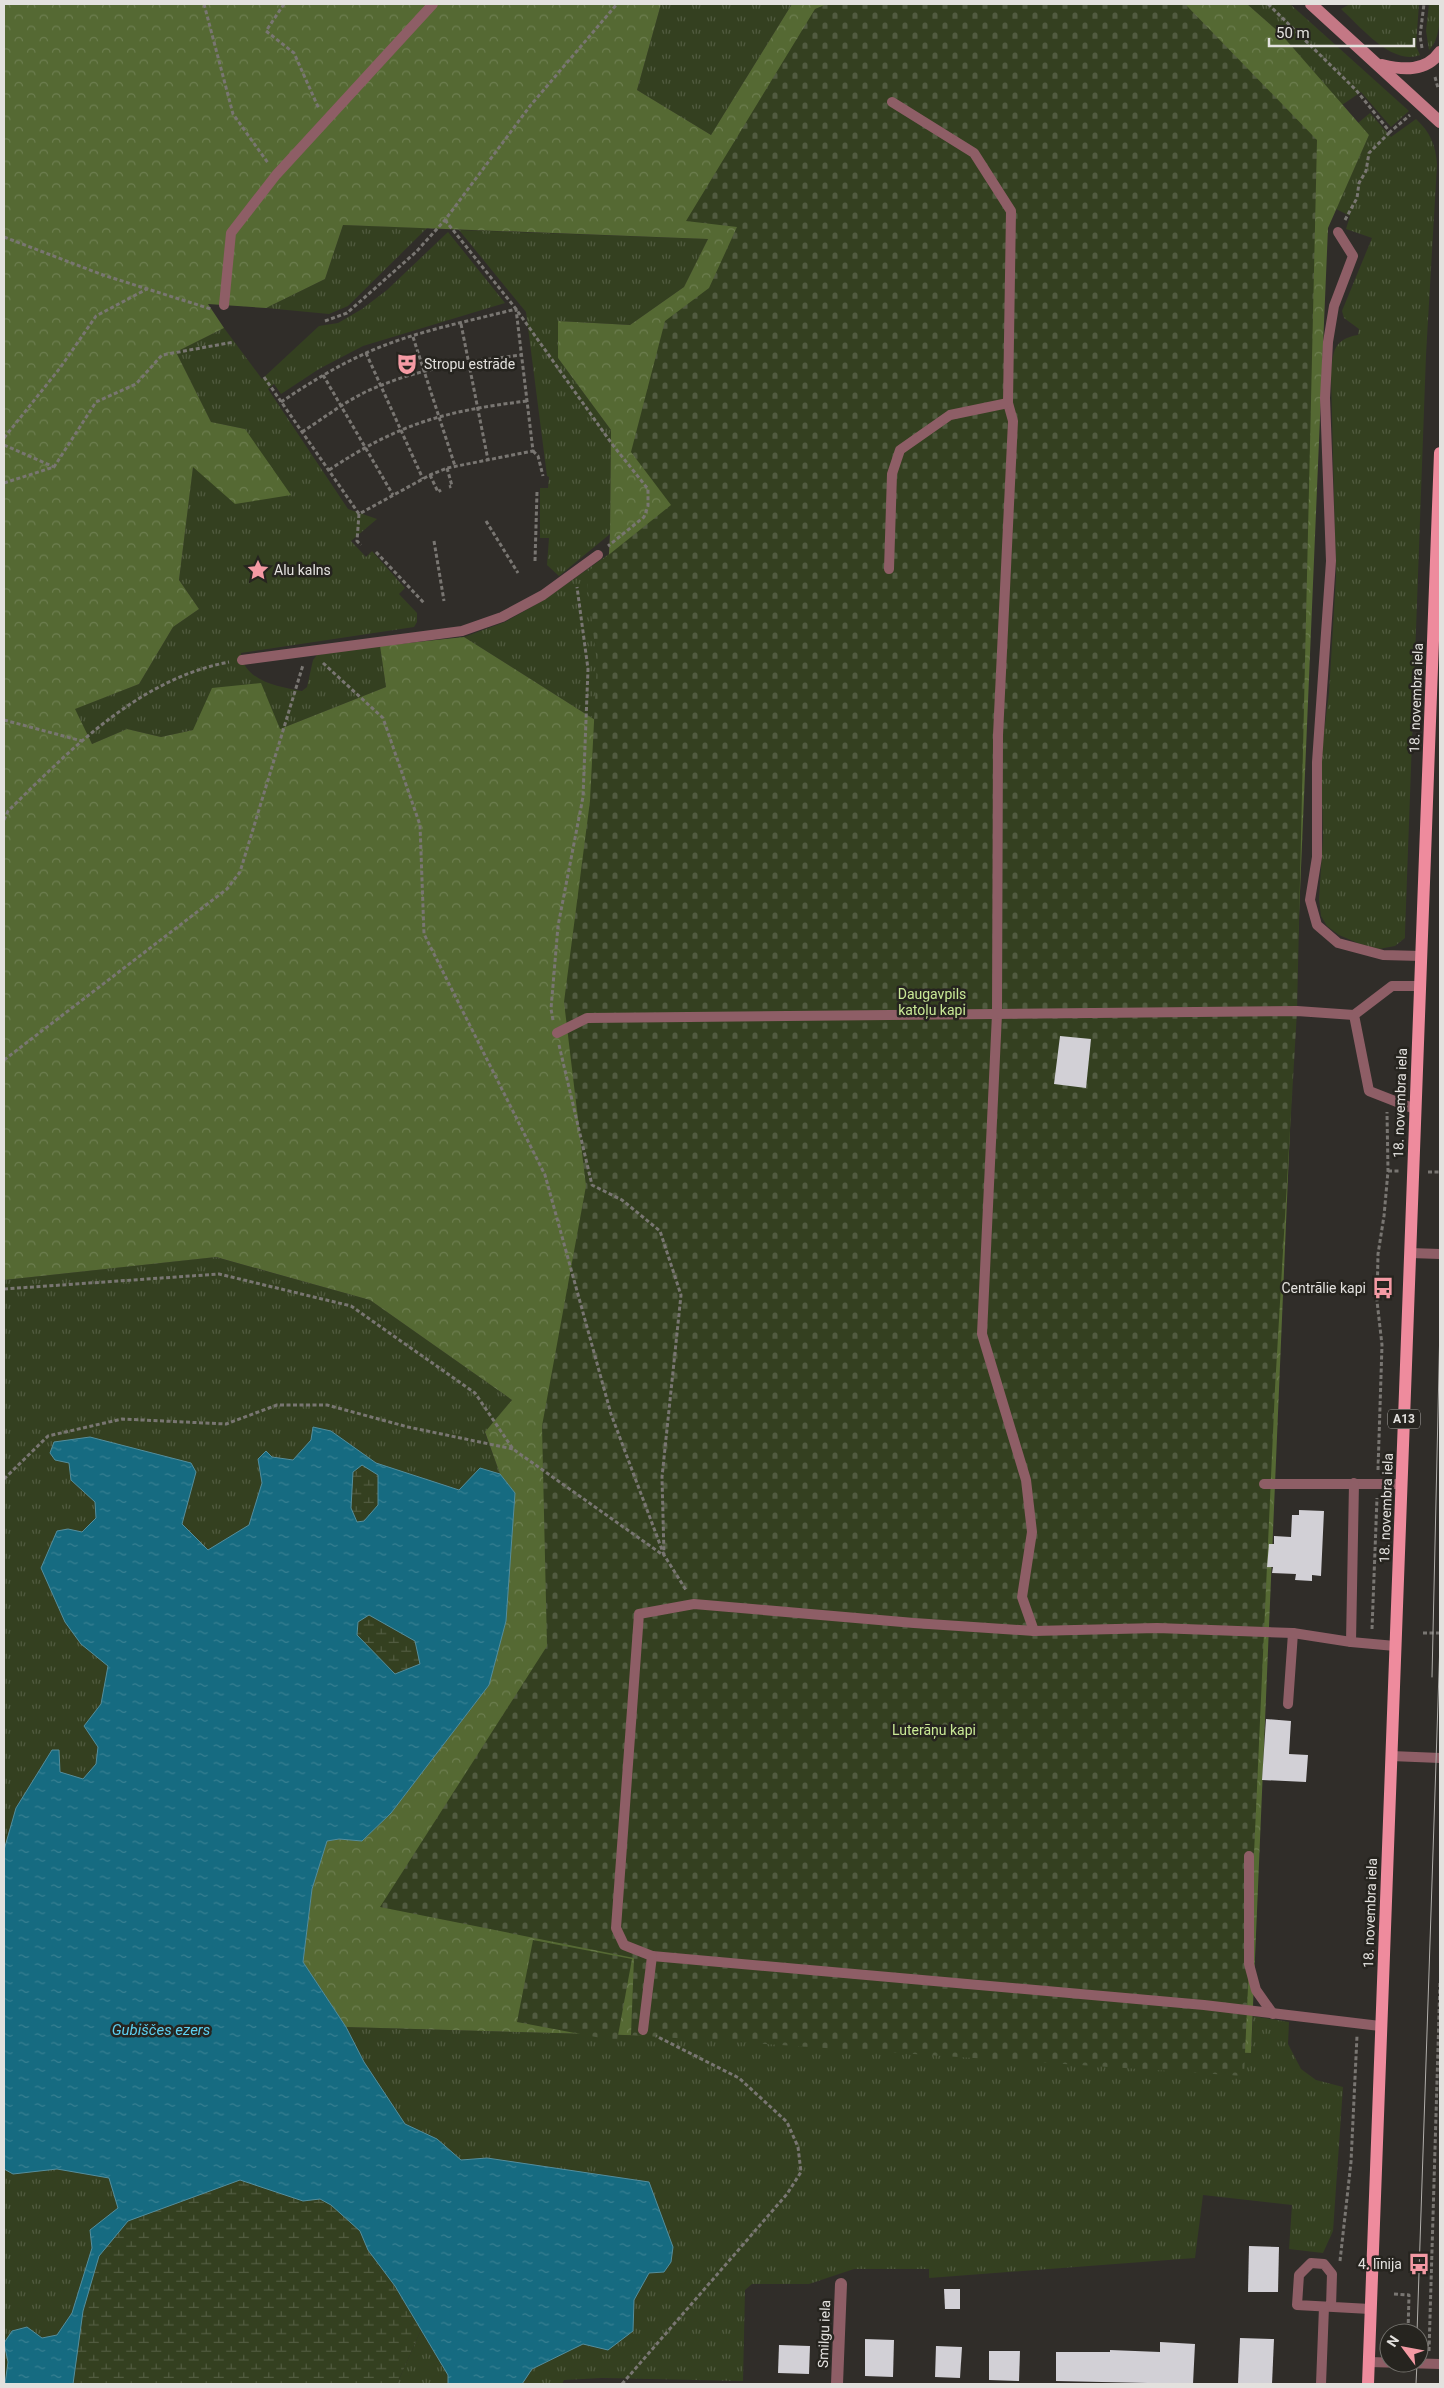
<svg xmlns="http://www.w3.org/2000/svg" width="1444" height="2388" font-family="Roboto,sans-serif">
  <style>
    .grass { fill: url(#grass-tufts) }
    .forest { fill: url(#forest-crowns); fill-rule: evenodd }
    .wetland { fill: url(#wetland-marsh) }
    .cemetery { fill: url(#cemetery-stones) }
    .water { fill: url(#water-ripples); stroke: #548e9d; fill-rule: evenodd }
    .building { fill: #d2d0d6 }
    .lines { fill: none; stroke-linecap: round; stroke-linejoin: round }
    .path { stroke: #797672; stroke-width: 3; stroke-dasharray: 4 2.5; stroke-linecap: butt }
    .lane { stroke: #8e5e66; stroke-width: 10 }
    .street { stroke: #8e5e66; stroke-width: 12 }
    .secondary { stroke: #c47885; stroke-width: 12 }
    .primary { stroke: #ee8b9d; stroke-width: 12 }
    .tram { stroke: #b0aeaa; stroke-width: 1 }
    .labels { text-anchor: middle; stroke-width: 5; stroke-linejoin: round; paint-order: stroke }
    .shield { fill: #26241f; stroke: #aaa8a5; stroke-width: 1 }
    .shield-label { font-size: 12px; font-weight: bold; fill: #e3e1de }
    .poi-label { font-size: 14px; fill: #e3e1de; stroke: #26241f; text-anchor: start }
    .street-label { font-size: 14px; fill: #e3e1de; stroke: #26241f }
    .park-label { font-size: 14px; fill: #c9e996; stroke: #26241f }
    .water-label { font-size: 15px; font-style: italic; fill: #5dcff0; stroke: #26241f }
  </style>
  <defs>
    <pattern id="grass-tufts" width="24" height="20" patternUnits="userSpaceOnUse" patternTransform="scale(1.25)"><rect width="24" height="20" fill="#344020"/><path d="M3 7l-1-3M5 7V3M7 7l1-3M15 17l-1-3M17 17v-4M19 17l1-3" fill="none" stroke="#515b40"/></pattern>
    <pattern id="forest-crowns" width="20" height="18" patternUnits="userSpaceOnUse" patternTransform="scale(1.25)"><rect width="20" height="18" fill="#556933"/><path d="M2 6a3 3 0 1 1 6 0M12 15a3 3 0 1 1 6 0" fill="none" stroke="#6d7e50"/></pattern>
    <pattern id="wetland-marsh" width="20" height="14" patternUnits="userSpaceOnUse" patternTransform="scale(1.25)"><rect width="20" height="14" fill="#344020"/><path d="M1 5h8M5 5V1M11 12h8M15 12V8" fill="none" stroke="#515b40"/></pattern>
    <pattern id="cemetery-stones" width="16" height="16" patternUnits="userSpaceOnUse" patternTransform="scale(1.25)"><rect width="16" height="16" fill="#344020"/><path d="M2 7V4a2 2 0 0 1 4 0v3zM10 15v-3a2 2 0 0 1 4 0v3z" fill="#515b40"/></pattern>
    <pattern id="water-ripples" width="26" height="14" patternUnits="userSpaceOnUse" patternTransform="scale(1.25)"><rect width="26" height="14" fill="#166b81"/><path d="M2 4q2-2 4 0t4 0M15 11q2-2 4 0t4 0" fill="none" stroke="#388092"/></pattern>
  </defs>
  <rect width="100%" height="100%" fill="#302d29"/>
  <g class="grass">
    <polygon points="661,4 792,4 711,135 637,90"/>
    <polygon points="1247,4 1290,4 1409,111 1391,127 1361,92 1342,105 1281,34"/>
    <path d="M1350 4H1419L1416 46 1420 55C1392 66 1361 27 1341 9Z"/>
    <path d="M1429 4H1440C1440 19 1440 39 1429 50L1426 31Z"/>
    <path d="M1370 113 1391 137 1416 119C1430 132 1436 145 1437 165L1426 355 1405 933V938L1395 946 1379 949 1360 944 1339 935 1327 926 1321 916 1319 899 1323 837 1321 755 1329 693 1336 577 1331 374C1333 352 1333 339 1358 335L1359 329 1344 318 1342 311 1372 238 1346 229 1350 216 1336 209 1369 135 1358 123Z"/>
    <polygon points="343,225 427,228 348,306 329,314 266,308 325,279"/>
    <polygon points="459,230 708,239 684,287 630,325 558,321 558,358 611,430 610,534 559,576 547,565 549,538 540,538 540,488 548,488 549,477 547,476 526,312"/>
    <path d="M448 232 505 303 363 346 319 369 281 394 274 384 268 389 348 509 377 519 351 541 366 557 372 551 405 588 399 594 417 613V622L414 627 241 653C244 681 278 687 302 691L307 687 313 660 317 655 380 646 386 687 280 729 193 730 161 737 127 729 92 744 74 709 139 684 173 627 199 609 179 580 193 466 245 429 211 422 176 352 224 328 262 379 319 326 338 323 362 309 387 290Z"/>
    <polygon points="609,554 600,723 464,637 505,622 544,600"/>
    <polygon points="215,1257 370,1300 512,1400 485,1433 500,1474 480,1468 460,1490 376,1463 331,1431 314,1427 311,1440 293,1460 272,1457 258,1459 262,1483 249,1525 208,1550 182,1524 196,1472 69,1462 71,1480 95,1502 96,1518 82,1532 68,1529 41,1568 65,1622 81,1644 108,1666 101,1704 84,1726 98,1747 96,1764 83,1779 60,1772 59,1750 52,1750 16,1808 4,1850 4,1280"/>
    <polygon points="1253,2016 1289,2022 1288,2044 1301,2069 1316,2080 1343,2087 1333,2231 1323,2253 1289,2249 1292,2205 1203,2195 1195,2258 929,2278 929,2269 854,2269 809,2284 752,2284 745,2290 743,2381 602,2378 564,2380 562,2384 522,2384 532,2369 583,2344 608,2350 632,2331 634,2300 649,2273 671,2262 673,2247 649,2182 487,2158 461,2160 437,2139 405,2124 364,2062 346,2027 1251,2053"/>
    <polygon points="4,2169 13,2174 57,2169 109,2178 118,2209 90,2230 92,2248 72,2313 57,2335 42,2338 27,2327 4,2344 8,2362 5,2384 4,2384"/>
    <polygon points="421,2330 448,2375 448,2384 397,2384"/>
  </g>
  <path class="forest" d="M4 4H661L637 90 711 135 792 4H1247L1281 34 1369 135 1328 228 1251 2053 346 2027 303 1962 312 1889 327 1841 339 1839 362 1841 391 1813 489 1685 515 1493 500 1474 485 1432 512 1400 370 1300 216 1257 4 1280ZM343 225 708 239 684 287 630 325 558 321V358L611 430 610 534 600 723 464 637 380 646 386 687 280 729 261 683 212 688 193 730 161 737 127 729 92 744 75 709 139 684 173 627 199 609 179 580 193 467 235 504 291 495 245 429 211 422 176 352 224 328 208 304 266 308 325 279Z"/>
  <polygon class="wetland" points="313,1427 331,1431 376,1463 459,1490 480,1468 500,1474 515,1493 506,1621 489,1685 339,1839 327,1841 312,1889 303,1962 364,2062 405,2124 437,2139 360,2231 368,2250 395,2286 421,2330 397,2384 5,2384 8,2362 4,2343 12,2331 27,2327 42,2338 57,2335 72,2313 92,2248 90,2230 118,2208 109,2178 57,2169 13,2174 4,2169 4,1850 16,1808 52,1750 59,1750 60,1772 83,1779 96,1764 98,1747 84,1726 101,1704 108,1666 81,1644 65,1622 41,1568 57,1531 73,1552 96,1518 95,1502 71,1480 69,1463 55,1460 50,1453 54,1442 90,1437 191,1463 196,1472 182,1524 208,1550 249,1525 293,1460 311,1440"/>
  <g class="cemetery">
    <polygon points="827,4 1185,4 1317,140 1297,1011 1275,1388 1244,2076 631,2035 634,1958 380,1907 547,1646 542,1426 586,1186 564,1002 590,801 597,663 586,573 671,505 631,452 665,321 709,288 737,227 686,221 815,9"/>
    <polygon points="533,1940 632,1959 617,2041 517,2022"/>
  </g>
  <path class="water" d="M313 1427 331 1431 376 1463 459 1490 480 1468 500 1474 515 1493 506 1621 489 1685 391 1813 362 1841 339 1839 327 1841 312 1889 303 1962 346 2027 364 2062 405 2124 437 2139 461 2160 487 2158 649 2182 673 2247 671 2262 664 2272 649 2273 634 2300 633 2331 608 2350 583 2344 532 2369 522 2384H448V2375L395 2286 368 2250 360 2231 331 2205 320 2199 303 2201 240 2180 128 2221 99 2256 83 2311 73 2384H5L8 2362 4 2343 12 2331 27 2327 42 2338 57 2335 72 2313 92 2248 90 2230 118 2208 109 2178 57 2169 13 2174 4 2169V1850L16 1808 52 1750H59L60 1772 83 1779 96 1764 98 1747 84 1726 101 1704 108 1666 81 1644 65 1622 41 1568 57 1531 68 1529 82 1532 96 1518 95 1502 71 1480 69 1463 55 1460 50 1453 54 1442 90 1437 191 1463 196 1472 182 1524 208 1550 249 1525 262 1483 258 1459 266 1451 272 1457 293 1460 311 1440ZM362 1465 378 1475V1505L364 1521 357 1522 351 1508 353 1472ZM369 1615 415 1641 420 1664 395 1674 357 1635 358 1622Z"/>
  <g class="building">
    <polygon points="1060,1036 1091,1039 1086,1088 1054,1084"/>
    <polygon points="1299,1510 1324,1511 1321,1576 1312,1575 1312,1581 1295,1580 1296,1574 1272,1573 1273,1567 1267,1567 1269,1544 1274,1544 1274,1536 1291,1537 1292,1515 1299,1515"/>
    <polygon points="1266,1719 1291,1721 1289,1754 1308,1755 1306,1782 1262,1780"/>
    <polygon points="1249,2246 1279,2247 1278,2292 1248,2292"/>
    <polygon points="944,2289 960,2289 960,2309 945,2309"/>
    <polygon points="1240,2338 1274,2339 1272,2384 1238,2384"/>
    <polygon points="865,2339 894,2340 893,2377 865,2376"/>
    <polygon points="1160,2342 1195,2344 1193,2384 1056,2381 1056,2352 1110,2352 1110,2350 1160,2352"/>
    <polygon points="779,2345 810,2346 809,2374 778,2373"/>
    <polygon points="936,2346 962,2347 960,2378 935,2377"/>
    <polygon points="989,2351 1020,2351 1019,2381 989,2380"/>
  </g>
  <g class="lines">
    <g class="path">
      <polyline points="204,4 233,114 268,163"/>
      <polyline points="284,4 266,31 294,53 319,109"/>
      <polyline points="1268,4 1356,90 1390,132 1410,115"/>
      <polyline points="1422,48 1420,36 1424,4"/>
      <polyline points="1435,77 1438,88"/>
      <polyline points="445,220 516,309 612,444 648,489 648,506 644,517 608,546"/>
      <polyline points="1345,220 1357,198 1359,183 1366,171 1369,153 1390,132"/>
      <polyline points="4,237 103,275 211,309"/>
      <polyline points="325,321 347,313 416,252 445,220 530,106 617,4"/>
      <polyline points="461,324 488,460"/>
      <polyline points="413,337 455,466"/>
      <polyline points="366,353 423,479"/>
      <polyline points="323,375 393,495"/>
      <polyline points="264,377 359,514 430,475 447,468 533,451 516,309"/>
      <path d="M281 402C308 384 335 367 364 354 411 332 466 322 516 309"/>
      <path d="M302 432C327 416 353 395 382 385 426 367 474 361 521 355"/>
      <polyline points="4,438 60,368 96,316 147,289"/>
      <polyline points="4,445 54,467"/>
      <polyline points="533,451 538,456 543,476"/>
      <polyline points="447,468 452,486 449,487"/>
      <path d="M329 470C398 424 444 411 527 401"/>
      <polyline points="430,475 438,492 441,490"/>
      <polyline points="4,483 54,467 96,402 136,384 162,355 234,342"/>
      <polyline points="359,514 357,541 361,545"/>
      <polyline points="486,521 518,573"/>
      <polyline points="434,541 444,601"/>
      <polyline points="376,552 424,603"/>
      <polyline points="535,561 537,492"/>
      <polyline points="323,663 383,718 420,825 424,934 545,1175 611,1414 664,1555"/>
      <polyline points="4,720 82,741"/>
      <path d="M4 820 8 811C71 749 139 679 229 662"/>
      <polyline points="553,1020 551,1009 558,926 583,797 588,669 577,587"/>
      <polyline points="559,1045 592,1185 622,1200 660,1231 681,1295 662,1477 664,1555 686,1590"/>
      <polyline points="4,1060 227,889 240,872 303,665"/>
      <polyline points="1388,1171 1399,1171"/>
      <polyline points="1428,1172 1440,1172"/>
      <polyline points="4,1289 219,1274 351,1306 475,1393 513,1449 663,1555"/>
      <polyline points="1378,1470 1382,1345 1377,1301 1378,1254 1384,1216 1388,1171 1387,1112"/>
      <polyline points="4,1479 48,1436 122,1419 226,1424 277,1405 327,1405 408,1427 513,1449"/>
      <polyline points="1372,1629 1377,1498"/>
      <polyline points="1423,1633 1440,1633"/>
      <polyline points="1340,2261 1351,2162 1357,2036"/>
      <polyline points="1394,2294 1409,2295 1408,2333"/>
      <polyline points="1419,2345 1429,2345"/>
      <polyline points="1429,2351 1440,1981"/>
      <polyline points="622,2384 787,2194 801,2172 798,2147 787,2122 739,2078 656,2036"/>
    </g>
    <g class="lane">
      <polyline points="892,102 974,153 1011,211 1008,403 1013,421 998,735 997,1014 982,1334 1026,1480 1032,1532 1022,1597 1034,1631"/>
      <polyline points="1338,232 1353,256 1334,306 1328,342 1325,398 1331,561 1317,762 1317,857 1310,900 1317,925 1338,943 1383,955 1421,956"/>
      <polyline points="224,305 231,233 276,175 433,4"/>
      <polyline points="889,569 892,474 900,450 950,415 1008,403"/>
      <polyline points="242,660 462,631 502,617 543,595 598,555"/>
      <polyline points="557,1033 587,1018 1297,1011 1354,1015"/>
      <polyline points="1415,1109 1369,1091 1354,1015 1392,986 1420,986"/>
      <polyline points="1410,1253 1440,1254"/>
      <polyline points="1264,1484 1402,1484"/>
      <polyline points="1351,1642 1354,1483"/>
      <polyline points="1288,1704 1293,1633"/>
      <polyline points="1391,1756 1440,1758"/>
      <polyline points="1249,1856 1249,1964 1256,1990 1273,2014"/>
      <polyline points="652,1956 1204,2005 1380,2026"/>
      <polyline points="643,2030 652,1956 624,1945 616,1928 639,1614 694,1604 914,1623 1034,1631 1157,1628 1293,1633 1351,1642 1395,1646"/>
      <polyline points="1331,2307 1332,2274 1324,2264 1311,2263 1299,2275 1297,2305 1370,2309"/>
      <polyline points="1369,2362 1440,2364"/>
      <polyline points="1321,2384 1324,2307"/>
    </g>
    <polyline class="street" points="837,2384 841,2284"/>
    <g class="secondary">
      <polyline points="1311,4 1440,122"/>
      <path d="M1382 65C1403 70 1426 72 1440 52"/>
    </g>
    <polyline class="primary" points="1368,2384 1440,453"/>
    <g class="tram">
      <polyline points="1432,1677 1440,1324"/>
      <polyline points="1417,2333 1440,1642"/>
      <polyline points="1416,2384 1417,2363"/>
    </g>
  </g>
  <defs>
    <g id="theatre-bare" transform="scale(1.725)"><path d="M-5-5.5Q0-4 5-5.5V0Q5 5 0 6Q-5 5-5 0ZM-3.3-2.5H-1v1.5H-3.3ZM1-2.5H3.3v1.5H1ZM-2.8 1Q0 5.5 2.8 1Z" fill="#f49aa4" stroke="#26241f" stroke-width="2.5" paint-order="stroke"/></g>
    <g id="sight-bare" transform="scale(1.725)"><path d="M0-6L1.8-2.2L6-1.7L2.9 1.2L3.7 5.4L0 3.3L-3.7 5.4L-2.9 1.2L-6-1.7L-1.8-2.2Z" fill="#f49aa4" stroke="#26241f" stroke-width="2.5" paint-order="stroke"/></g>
    <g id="bus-bare" transform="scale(1.725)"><path d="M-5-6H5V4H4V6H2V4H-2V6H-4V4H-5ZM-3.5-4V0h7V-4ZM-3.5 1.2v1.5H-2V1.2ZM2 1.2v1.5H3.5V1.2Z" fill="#f49aa4" stroke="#26241f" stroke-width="2.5" paint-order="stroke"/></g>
  </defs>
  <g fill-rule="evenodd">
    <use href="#theatre-bare" x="407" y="364"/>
    <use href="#sight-bare" x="258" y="570"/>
    <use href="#bus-bare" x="1383" y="1288"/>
    <use href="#bus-bare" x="1419" y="2264"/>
  </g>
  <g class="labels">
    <rect class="shield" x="1388" y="1409.5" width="32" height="19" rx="4"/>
    <g class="shield-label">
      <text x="1404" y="1423">A13</text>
    </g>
    <g class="poi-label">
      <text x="424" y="369">Stropu estrāde</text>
      <text x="274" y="575">Alu kalns</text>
      <text x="1366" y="1293" text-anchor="end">Centrālie kapi</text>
      <text x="1402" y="2269" text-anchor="end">4. līnija</text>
    </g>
    <g class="street-label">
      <text transform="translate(1416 698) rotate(-88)" y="5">18. novembra iela</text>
      <text transform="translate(1400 1103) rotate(-88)" y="5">18. novembra iela</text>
      <text transform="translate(1386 1508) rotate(-88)" y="5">18. novembra iela</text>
      <text transform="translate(1370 1913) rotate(-88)" y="5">18. novembra iela</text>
      <text transform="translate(824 2334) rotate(-88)" y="5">Smilgu iela</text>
    </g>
    <g class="park-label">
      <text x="932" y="999">Daugavpils<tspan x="932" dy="16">katoļu kapi</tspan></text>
      <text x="934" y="1735">Luterāņu kapi</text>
    </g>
    <g class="water-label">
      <text x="161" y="2035">Gubiščes ezers</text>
    </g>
  </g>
  <rect width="1444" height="2388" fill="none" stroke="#e3e1de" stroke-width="10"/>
  <g transform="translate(1404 2348) rotate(302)"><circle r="24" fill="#26241f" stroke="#72706b"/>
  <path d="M0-4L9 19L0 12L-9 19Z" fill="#f49aa4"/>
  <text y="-8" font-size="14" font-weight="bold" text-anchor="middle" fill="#e3e1de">N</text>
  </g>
  <path d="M1269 38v8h145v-8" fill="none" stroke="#e3e1de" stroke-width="2.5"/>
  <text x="1276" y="38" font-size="15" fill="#e3e1de" stroke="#26241f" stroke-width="4" paint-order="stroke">50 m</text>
</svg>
